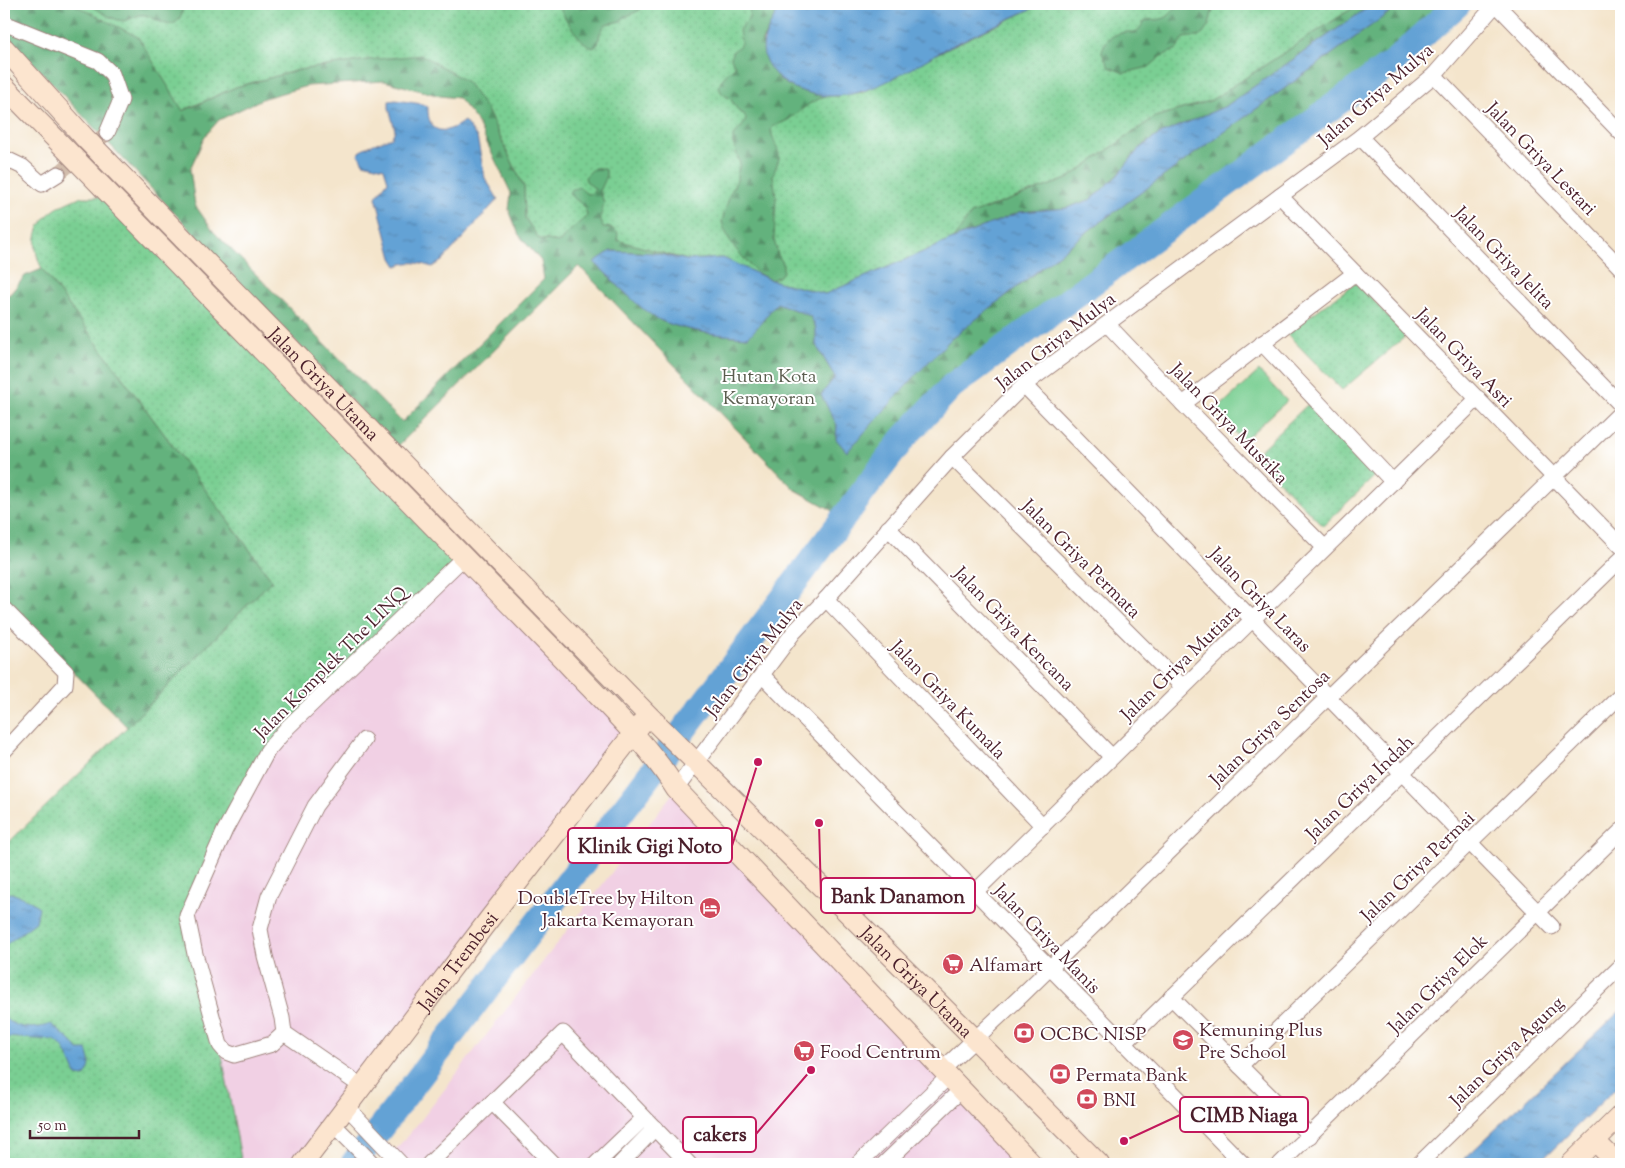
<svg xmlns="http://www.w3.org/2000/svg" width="1625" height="1168" font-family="'Sorts Mill Goudy',serif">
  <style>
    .built { fill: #f1d0e4 }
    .grass { fill: url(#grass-dots); stroke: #62775f }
    .forest { fill: url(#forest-firs); stroke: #566854; fill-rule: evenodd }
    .garden { fill: #7acf93; stroke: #62775f }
    .water { fill: url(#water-ripples); stroke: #576080 }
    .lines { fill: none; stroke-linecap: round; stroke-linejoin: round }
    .river { stroke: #64a2d5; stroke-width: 26 }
    .street-tunnel { stroke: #d2bdac; stroke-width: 15; stroke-dasharray: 15 8; stroke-linecap: butt }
    .street-casing { stroke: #9f827c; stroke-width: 17 }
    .secondary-casing { stroke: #9f827c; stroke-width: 22 }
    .street { stroke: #fff; stroke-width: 15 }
    .secondary { stroke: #fce5cf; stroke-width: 20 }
    .labels { text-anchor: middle; stroke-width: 4; stroke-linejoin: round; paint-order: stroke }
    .street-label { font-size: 19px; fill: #4a1f2b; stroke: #fff }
    .park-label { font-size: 19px; fill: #5b5d4f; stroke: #fff }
    .poi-label { font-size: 19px; fill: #4a1f2b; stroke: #fff; text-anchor: start }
    .leader { fill: none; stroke: #c2185b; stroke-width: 2 }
    .callout-dot { fill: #c2185b; stroke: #fff; stroke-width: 2 }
    .callout { fill: #fff; stroke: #c2185b; stroke-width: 2 }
    .callout-label { font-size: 20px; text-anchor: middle; font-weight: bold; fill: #4a1f2b }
  </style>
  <defs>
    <pattern id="grass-dots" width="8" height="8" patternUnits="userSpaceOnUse" patternTransform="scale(1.25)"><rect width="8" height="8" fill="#7acf93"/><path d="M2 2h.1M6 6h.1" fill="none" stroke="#6bb17f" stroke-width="1.8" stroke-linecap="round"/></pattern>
    <pattern id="forest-firs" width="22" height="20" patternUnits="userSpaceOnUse" patternTransform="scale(1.25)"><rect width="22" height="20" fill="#63b27d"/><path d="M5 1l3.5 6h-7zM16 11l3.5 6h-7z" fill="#549067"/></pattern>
    <pattern id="water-ripples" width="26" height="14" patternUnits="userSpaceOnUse" patternTransform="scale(1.25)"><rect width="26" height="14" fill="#64a2d5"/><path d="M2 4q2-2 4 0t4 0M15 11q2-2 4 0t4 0" fill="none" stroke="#5483ad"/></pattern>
  </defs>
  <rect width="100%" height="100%" fill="#fff"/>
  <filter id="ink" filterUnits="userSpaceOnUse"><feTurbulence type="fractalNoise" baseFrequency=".02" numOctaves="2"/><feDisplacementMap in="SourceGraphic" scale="10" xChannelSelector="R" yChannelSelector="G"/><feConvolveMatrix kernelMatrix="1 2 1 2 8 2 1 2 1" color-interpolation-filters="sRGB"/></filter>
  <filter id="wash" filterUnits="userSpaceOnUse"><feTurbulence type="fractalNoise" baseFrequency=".0096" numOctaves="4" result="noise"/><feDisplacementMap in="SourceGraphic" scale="20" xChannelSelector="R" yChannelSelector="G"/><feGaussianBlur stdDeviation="1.12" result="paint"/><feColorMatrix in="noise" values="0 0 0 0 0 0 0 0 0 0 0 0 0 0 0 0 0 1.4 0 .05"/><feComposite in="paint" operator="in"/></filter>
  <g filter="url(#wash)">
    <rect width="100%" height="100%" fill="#f4e5cc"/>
    <g class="built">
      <polygon points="464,557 633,734 303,1164 242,1164 220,1045 187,916 268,750"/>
      <polygon points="676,789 1029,1164 383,1164 421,1120"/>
    </g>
    <g class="grass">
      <polygon points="73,4 781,4 762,42 825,96 838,96 864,92 950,47 1042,4 1359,4 1210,101 1155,117 1067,179 971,214 953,239 825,294 771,280 723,258 687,260 616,240 560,242 539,239 525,218 524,187 487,110 368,60 299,70 236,87 182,111"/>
      <path d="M81 197H101L464 557 282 733 187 916 220 1045 242 1164H4V847L127 727 272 580 42 269C24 231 45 209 81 197Z"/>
      <polygon points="1357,282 1406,336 1342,390 1286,333"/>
      <polygon points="1308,404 1375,476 1323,526 1254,456"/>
    </g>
    <g class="forest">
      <path d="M4 4H73L138 37 183 111 236 87 299 70 368 60 422 55 467 82 487 110 524 187 525 218 539 239 560 242 565 235 587 216 585 207 569 194 571 190 579 187C584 191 586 196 593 193L595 189 586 181 585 177 594 168H602L606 170V178L600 191 604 203 600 218 603 227C609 227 613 228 618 233L617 240 687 260 654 253 611 251 595 262C608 277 646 315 664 322 691 332 719 335 747 337 760 326 767 314 777 303L810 316 816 328V345L835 377 821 395 837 425 836 439 916 375 951 339 1092 228 1401 4H1443L1416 33 954 374 915 416 839 514 794 489 579 266 396 448 15 44 4 29ZM384 81 440 96 458 98 476 120 511 193 509 210 519 235 541 261 544 279 402 422 213 231 195 205 190 169 205 136 219 120 264 98 307 86Z"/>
      <path d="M89 4H182C184 15 177 29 163 23 156 21 152 16 145 15 136 14 135 18 127 20 117 24 97 9 89 4Z"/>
      <path d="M559 4H644L640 10 625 17 621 21 606 24 600 33 598 44 594 48C582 46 562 16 559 4Z"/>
      <path d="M750 4H781L762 41C766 51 768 63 773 71 784 89 806 92 825 96L809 104 788 120 772 127 771 132 779 154V159L773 175 776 197 774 240 778 255 783 263V271L780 276 771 280 759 274 748 263 733 246 724 229 722 221 730 194 737 180V174L740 164 733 143V136L744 124 746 119 744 114 739 112 730 98C709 90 724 75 735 67L731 58 732 52C743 44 742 44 739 31L741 27 749 19Z"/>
      <path d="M1179 4H1217L1213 9 1209 25 1203 34 1198 37H1187L1182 39 1177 49 1162 56 1149 67 1124 73 1109 67 1102 53C1103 40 1114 33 1127 32 1129 31 1132 33 1134 32 1141 31 1141 24 1145 21 1150 18 1156 21 1161 19 1169 18 1174 9 1179 4Z"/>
      <polygon points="1359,4 1373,4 1226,106 1158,135 1139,149 1117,176 1092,199 1067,208 1020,212 953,239 971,214 1067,179 1155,117 1210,101"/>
      <polygon points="42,269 272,580 127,727 4,600 4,298 11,293 25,276"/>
    </g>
    <polygon class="garden" points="1259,371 1287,401 1243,441 1215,411"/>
    <g class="water">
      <path d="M781 4H1042C1011 18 980 32 949 47 907 69 863 105 813 94 800 91 789 87 779 78 750 50 767 33 781 4Z"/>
      <path d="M1373 4H1401L1092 228 951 339 916 375 847 452 836 439 837 425 821 395 835 377 816 345V328L810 316 777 303C767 314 760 326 748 337 719 335 691 332 664 322 641 313 613 279 594 262L611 251 654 253 687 260 723 258 771 280 825 294 953 239 1020 212 1067 208 1092 199 1117 176 1139 149 1158 135 1226 106Z"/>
      <path d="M396 100 422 104 428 107C427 134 445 136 464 121L477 137 485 178 498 199 442 261 432 267C419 263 410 260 397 266L392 258 376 197 388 181 384 168 363 163 358 154 364 148 392 137 395 130 389 108V101Z"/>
      <polygon points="11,893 27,899 39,907 36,922 4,946 4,894"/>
      <polygon points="1621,1010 1621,1083 1538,1164 1459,1164"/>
      <path d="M4 1018C18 1029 34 1030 51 1024L71 1041 78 1050H87C91 1061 92 1067 84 1077L77 1076C70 1064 67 1046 54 1040L4 1037Z"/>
    </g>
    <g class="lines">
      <polyline class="river" points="353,1164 636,793 903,439 952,386 1396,60 1458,4"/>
    </g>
  </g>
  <g filter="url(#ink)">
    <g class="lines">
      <polyline class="street-tunnel" points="58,174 107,133"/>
      <g class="street-casing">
        <g id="street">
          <polyline points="1496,4 1621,133"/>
          <polyline points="4,23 98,61 112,74 121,100 107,133"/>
          <polyline points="1434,75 1621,268"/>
          <polyline points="1360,137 1621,405"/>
          <polyline points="4,158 23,167 42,184 58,174"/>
          <polyline points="1280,196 1621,546"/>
          <polyline points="1107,324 1183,404 1325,548"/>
          <polyline points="1262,343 1393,482"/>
          <polyline points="1024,385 1552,927"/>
          <polyline points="1183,404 1355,273"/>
          <polyline points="952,457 1183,687"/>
          <polyline points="888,528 1112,757"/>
          <polyline points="826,599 1043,826"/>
          <polyline points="4,609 66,672 65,685 4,751"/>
          <polyline points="762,675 1243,1164"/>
          <polyline points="676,789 794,632 826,599 952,457 1024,385 1360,137 1434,75 1496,4"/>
          <polyline points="975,892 1478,398"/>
          <polyline points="1171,997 1310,1136"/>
          <polyline points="284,1033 272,1044 234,1055 226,1052 220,1045 195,954 187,916 225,830 252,780 268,750 288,727 464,557"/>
          <polyline points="1124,1044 1621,559"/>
          <polyline points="1240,1066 1621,695"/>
          <polyline points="943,1069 1021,996 1621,412"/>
          <polyline points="361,1086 284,1033 282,1018 265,956 260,929 269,896 315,806 364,740"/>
          <polyline points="492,1102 553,1164"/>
          <polyline points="346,1106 401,1164"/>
          <polyline points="333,1124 373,1164"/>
          <polyline points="429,1164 563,1033 689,1164"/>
          <polyline points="596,1164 644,1118"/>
          <polyline points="620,1164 655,1128"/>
          <polyline points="858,1164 949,1076"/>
          <polyline points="884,1164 961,1090"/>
          <polyline points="1280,1164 1621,831"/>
          <polyline points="1419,1164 1621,966"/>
        </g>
      </g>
      <g class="secondary-casing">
        <g id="secondary">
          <path id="s1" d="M4 48 85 138 648 715 962 1026 1099 1164"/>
          <path d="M4 86 562 658C599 698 647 742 676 789L1032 1164"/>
          <polyline points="1595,1141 1615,1161"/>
          <path id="s2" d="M303 1164 490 918 641 724"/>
          <polyline points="1571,1164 1621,1115"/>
        </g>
      </g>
      <use href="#street" class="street"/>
      <use href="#secondary" class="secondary"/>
    </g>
  </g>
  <defs>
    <g id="hotel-disc" transform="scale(1.125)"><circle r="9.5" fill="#d1495b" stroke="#fff"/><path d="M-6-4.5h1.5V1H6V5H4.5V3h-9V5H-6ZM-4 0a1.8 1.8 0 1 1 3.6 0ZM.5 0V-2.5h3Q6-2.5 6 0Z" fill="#fff"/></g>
    <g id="supermarket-disc" transform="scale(1.125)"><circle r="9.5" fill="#d1495b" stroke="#fff"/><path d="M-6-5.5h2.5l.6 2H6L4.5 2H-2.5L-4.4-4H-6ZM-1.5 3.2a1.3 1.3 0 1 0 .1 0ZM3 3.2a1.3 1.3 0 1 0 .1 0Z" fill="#fff"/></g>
    <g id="bank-disc" transform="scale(1.125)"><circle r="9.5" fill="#d1495b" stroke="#fff"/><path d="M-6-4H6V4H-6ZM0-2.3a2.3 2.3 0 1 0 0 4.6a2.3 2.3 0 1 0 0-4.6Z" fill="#fff"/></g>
    <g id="school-disc" transform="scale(1.125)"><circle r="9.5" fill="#d1495b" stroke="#fff"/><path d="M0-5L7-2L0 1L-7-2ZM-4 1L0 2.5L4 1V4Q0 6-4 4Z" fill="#fff"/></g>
  </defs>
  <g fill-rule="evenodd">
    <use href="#hotel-disc" x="710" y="908"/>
    <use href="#supermarket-disc" x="953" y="964"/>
    <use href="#bank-disc" x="1024" y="1033"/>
    <use href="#school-disc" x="1183" y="1040"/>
    <use href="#supermarket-disc" x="804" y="1051"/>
    <use href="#bank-disc" x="1060" y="1074"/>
    <use href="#bank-disc" x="1087" y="1099"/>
  </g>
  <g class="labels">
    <g class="street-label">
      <text transform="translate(1375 94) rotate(-41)" y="7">Jalan Griya Mulya</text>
      <text transform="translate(1542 158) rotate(46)" y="7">Jalan Griya Lestari</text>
      <text transform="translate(1505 257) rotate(46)" y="7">Jalan Griya Jelita</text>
      <text transform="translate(1055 340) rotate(-38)" y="7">Jalan Griya Mulya</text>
      <text transform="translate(1465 357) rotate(46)" y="7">Jalan Griya Asri</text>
      <text dy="7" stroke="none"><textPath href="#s1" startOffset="464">Jalan Griya Utama</textPath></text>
      <text transform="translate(1230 423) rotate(46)" y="7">Jalan Griya Mustika</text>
      <text transform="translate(1082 558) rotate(45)" y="7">Jalan Griya Permata</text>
      <text transform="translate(1261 599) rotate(46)" y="7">Jalan Griya Laras</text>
      <text transform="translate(1015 628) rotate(46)" y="7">Jalan Griya Kencana</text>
      <text transform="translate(753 657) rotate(-52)" y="7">Jalan Griya Mulya</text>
      <text transform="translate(330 662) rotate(-45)" y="7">Jalan Komplek The LINQ</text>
      <text transform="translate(1180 662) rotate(-44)" y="7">Jalan Griya Mutiara</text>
      <text transform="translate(949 699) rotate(46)" y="7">Jalan Griya Kumala</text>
      <text transform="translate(1269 727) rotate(-44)" y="7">Jalan Griya Sentosa</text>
      <text transform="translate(1359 787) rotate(-44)" y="7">Jalan Griya Indah</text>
      <text transform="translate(1417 866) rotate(-44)" y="7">Jalan Griya Permai</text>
      <text transform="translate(1048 938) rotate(46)" y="7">Jalan Griya Manis</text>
      <text dy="7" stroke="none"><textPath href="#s2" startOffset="255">Jalan Trembesi</textPath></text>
      <text dy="7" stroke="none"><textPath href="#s1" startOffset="1306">Jalan Griya Utama</textPath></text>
      <text transform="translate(1437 983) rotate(-45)" y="7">Jalan Griya Elok</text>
      <text transform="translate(1506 1051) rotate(-44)" y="7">Jalan Griya Agung</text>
    </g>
    <g class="park-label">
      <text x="769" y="382">Hutan Kota<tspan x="769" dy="22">Kemayoran</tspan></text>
    </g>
    <g class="poi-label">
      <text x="694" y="904" text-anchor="end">DoubleTree by Hilton<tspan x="694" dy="22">Jakarta Kemayoran</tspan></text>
      <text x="969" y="971">Alfamart</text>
      <text x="1199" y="1036">Kemuning Plus<tspan x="1199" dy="22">Pre School</tspan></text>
      <text x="1040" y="1040">OCBC NISP</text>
      <text x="820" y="1058">Food Centrum</text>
      <text x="1076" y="1081">Permata Bank</text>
      <text x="1103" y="1106">BNI</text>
    </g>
  </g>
  <path class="leader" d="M758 762L732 846M819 823L821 896M1124 1141L1180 1115M811 1070L756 1134"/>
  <g class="callout-dot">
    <circle cx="758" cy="762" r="5"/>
    <circle cx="819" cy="823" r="5"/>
    <circle cx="1124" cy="1141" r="5"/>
    <circle cx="811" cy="1070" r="5"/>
  </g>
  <g class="callout">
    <rect x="568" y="828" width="164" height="35" rx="5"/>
    <rect x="821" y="878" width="154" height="35" rx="5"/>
    <rect x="1180" y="1097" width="128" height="35" rx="5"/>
    <rect x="683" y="1117" width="73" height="35" rx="5"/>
  </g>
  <g class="callout-label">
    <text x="650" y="853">Klinik Gigi Noto</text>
    <text x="898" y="903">Bank Danamon</text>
    <text x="1244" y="1122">CIMB Niaga</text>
    <text x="720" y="1141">cakers</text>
  </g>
  <rect width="1625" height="1168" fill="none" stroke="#fff" stroke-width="20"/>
  <path d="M30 1130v8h109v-8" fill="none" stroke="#4a1f2b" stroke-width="2.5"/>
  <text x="38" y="1130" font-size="15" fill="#4a1f2b" stroke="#ffffff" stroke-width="4" paint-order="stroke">50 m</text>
</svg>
